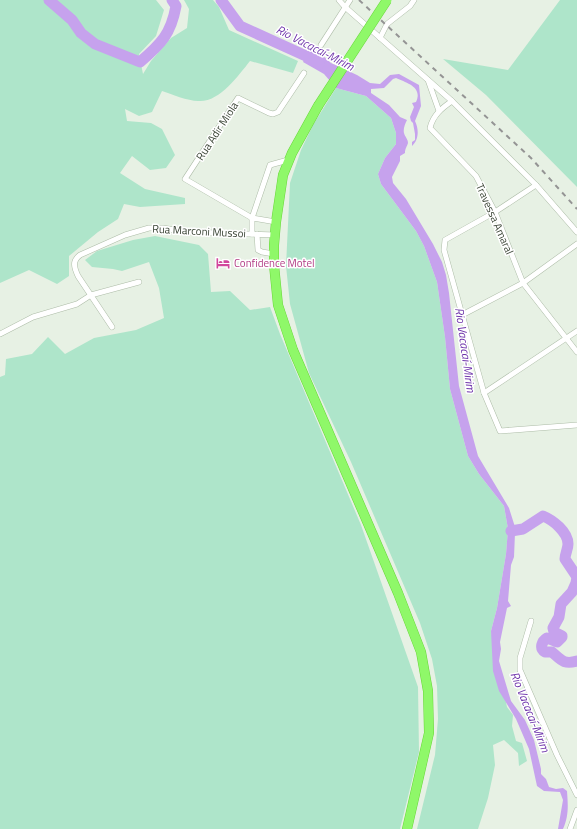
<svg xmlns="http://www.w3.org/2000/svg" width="577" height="829" font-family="'Titillium Web',sans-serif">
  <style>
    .green { fill: #aee5ca }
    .water { fill: #c6a2ed }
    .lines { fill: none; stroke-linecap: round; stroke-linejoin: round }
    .river { stroke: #c6a2ed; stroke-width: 11 }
    .street-casing { stroke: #adbca7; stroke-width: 6 }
    .highway-casing { stroke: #68d639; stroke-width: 10 }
    .street { stroke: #fff; stroke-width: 5 }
    .highway { stroke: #8ff869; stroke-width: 9 }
    .rail { stroke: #949494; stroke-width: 2; stroke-dasharray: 5 5; stroke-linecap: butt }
    .highway-bridge-casing { stroke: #68d639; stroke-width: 10; stroke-linecap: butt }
    .highway-bridge { stroke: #8ff869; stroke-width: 9 }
    .labels { text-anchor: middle; stroke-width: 3; stroke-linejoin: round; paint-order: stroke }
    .street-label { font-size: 11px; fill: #394334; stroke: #fff }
    .hotel-label { font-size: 11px; fill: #b23c85; stroke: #fff; text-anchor: start }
    .water-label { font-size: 12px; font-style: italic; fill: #6d33aa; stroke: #fff }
  </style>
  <rect width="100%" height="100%" fill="#e7f1e4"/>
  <g class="green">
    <path d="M0 0H156L164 10 156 36 139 54 143 74 151 61 171 38 187 28 189 9 184 0H213L219 7 229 30 298 61 293 73 250 61C238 76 219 103 198 101 188 101 171 94 162 91L152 112 139 116 125 109 127 121 151 123 162 129 175 155 166 168 150 170 132 156 120 173 145 189 185 198V204L140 207 124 204 118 219 98 232 69 256V276L57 284 29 270 0 283Z"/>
    <polygon points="560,0 577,0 577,187 486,95 443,59 508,70"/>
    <polygon points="336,88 366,96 391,118 396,133 396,144 385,158 378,174 381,184 416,231 424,246 437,282 445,337 450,389 468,456 479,474 504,506 508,529 506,554 497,608 491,631 507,707 513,715 512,726 516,741 522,743 527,761 519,766 518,753 504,740 493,745 495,765 488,798 478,829 417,829 435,755 438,719 437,686 432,659 420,623 351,462 309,373 290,304 286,266 290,183 301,150 313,125"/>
    <polygon points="155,236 199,245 208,254 211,292 230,291 250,310 270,307 280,334 361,525 418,687 419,752 400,829 0,829 0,377 5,375 6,359 32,354 48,337 65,354 94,338 136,330 164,318 159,288 149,262 122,271 113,269 92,267 85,260 97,251 133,240"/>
  </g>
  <path class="water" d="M309 50H316L331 63 357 75 370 83 380 84 390 75 399 74 419 85 421 106 415 121C419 129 419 140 412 146V142L415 140V134L413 123 411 121 410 117 414 107 412 103 416 102C423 87 407 83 396 78L393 79 384 88 371 89V93L389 105 400 117 407 120C405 124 403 129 404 133 405 137 408 139 408 143 407 147 405 148 405 153L400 156V161L392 177 393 183 406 199 433 244 442 262 446 275 449 293 459 386 478 456 509 508 515 527 519 529 515 533 514 557 511 565 508 601 511 606 507 608 500 642 501 649 499 661 511 701 525 720 534 740 541 769V774L546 779 549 787 556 789 563 788 567 791C568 805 569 816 563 829H558L563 800 560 792 544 791 537 786 529 749 516 719 499 691 493 671 491 631 497 608 506 554 508 529 504 506 479 474 468 456 450 389 445 337 437 282 424 246 416 231 381 184 378 174 385 158 396 144V133L391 118 366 96 336 88 324 74 303 62Z"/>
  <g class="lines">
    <g class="river">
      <path d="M49 0 72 20 81 33 95 44 140 62C161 44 171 34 176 6L172 0"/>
      <polyline points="221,0 240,26 306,56 319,64"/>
      <path d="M511 531 523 529 543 516C553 520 568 532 568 544 568 549 565 554 565 559L577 577 576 583 572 592 561 604 559 617 553 628 554 632 562 636V637L557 642 547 638C542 641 539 648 545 652H552C561 660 564 665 577 661"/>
    </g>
    <g class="street-casing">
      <g id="street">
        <polyline points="339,0 345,7 452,101 536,185 577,232"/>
        <polyline points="380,38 387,24 410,6 414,0"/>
        <polyline points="321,45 350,0"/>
        <polyline points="428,80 439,111"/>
        <path d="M452 101C442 108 433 115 430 128L476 176 495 212 523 283 577 352"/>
        <polyline points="536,185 495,212 445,240 444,250 484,393 500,431 577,425"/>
        <polyline points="276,222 252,218 185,179 238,98 269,113 273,114 278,112 304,73"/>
        <polyline points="252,234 252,218 270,165 288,160"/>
        <polyline points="257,234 258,250 262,252 274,254"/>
        <polyline points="462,315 523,283 577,244"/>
        <path d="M112 327 78 276C74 267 72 261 80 255L125 235 149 228H163L187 232 275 235"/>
        <polyline points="0,334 33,317 77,304 91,295 139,282"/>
        <polyline points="484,393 577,331"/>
        <polyline points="531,621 520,658 520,670 557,755 577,795"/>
        <polyline points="570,829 577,810"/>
      </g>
    </g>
    <g class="highway-casing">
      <polyline id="highway" points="318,106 292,153 283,175 276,222 274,245 274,265 278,305 293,350 398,593 421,652 428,691 429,733 407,829"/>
    </g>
    <use href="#street" class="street"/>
    <use href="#highway" class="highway"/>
    <polyline class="rail" points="359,0 531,158 577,209"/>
    <g class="highway-bridge-casing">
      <polyline id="highway-bridge" points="318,106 387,0"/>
    </g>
    <use href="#highway-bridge" class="highway-bridge"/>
  </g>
  <defs>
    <g id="hotel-bare" transform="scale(1.08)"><path d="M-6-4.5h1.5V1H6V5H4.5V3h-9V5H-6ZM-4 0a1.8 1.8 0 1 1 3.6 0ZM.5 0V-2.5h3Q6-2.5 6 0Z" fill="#d1479c" stroke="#fff" stroke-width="2.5" paint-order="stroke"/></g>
  </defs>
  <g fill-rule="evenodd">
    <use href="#hotel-bare" x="223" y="263"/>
  </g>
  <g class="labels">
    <g class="street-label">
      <text transform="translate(217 131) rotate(-57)" y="4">Rua Adir Miola</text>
      <text transform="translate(495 219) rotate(66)" y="4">Travessa Amaral</text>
      <text transform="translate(199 231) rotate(3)" y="4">Rua Marconi Mussoi</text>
    </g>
    <g class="hotel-label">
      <text x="234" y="267">Confidence Motel</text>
    </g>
    <g class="water-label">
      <text transform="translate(315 48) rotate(27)" y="4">Rio Vacacaí-Mirim</text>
      <text transform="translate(465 350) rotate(82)" y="4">Rio Vacacaí-Mirim</text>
      <text transform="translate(530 712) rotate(68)" y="4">Rio Vacacaí-Mirim</text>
    </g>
  </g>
</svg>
